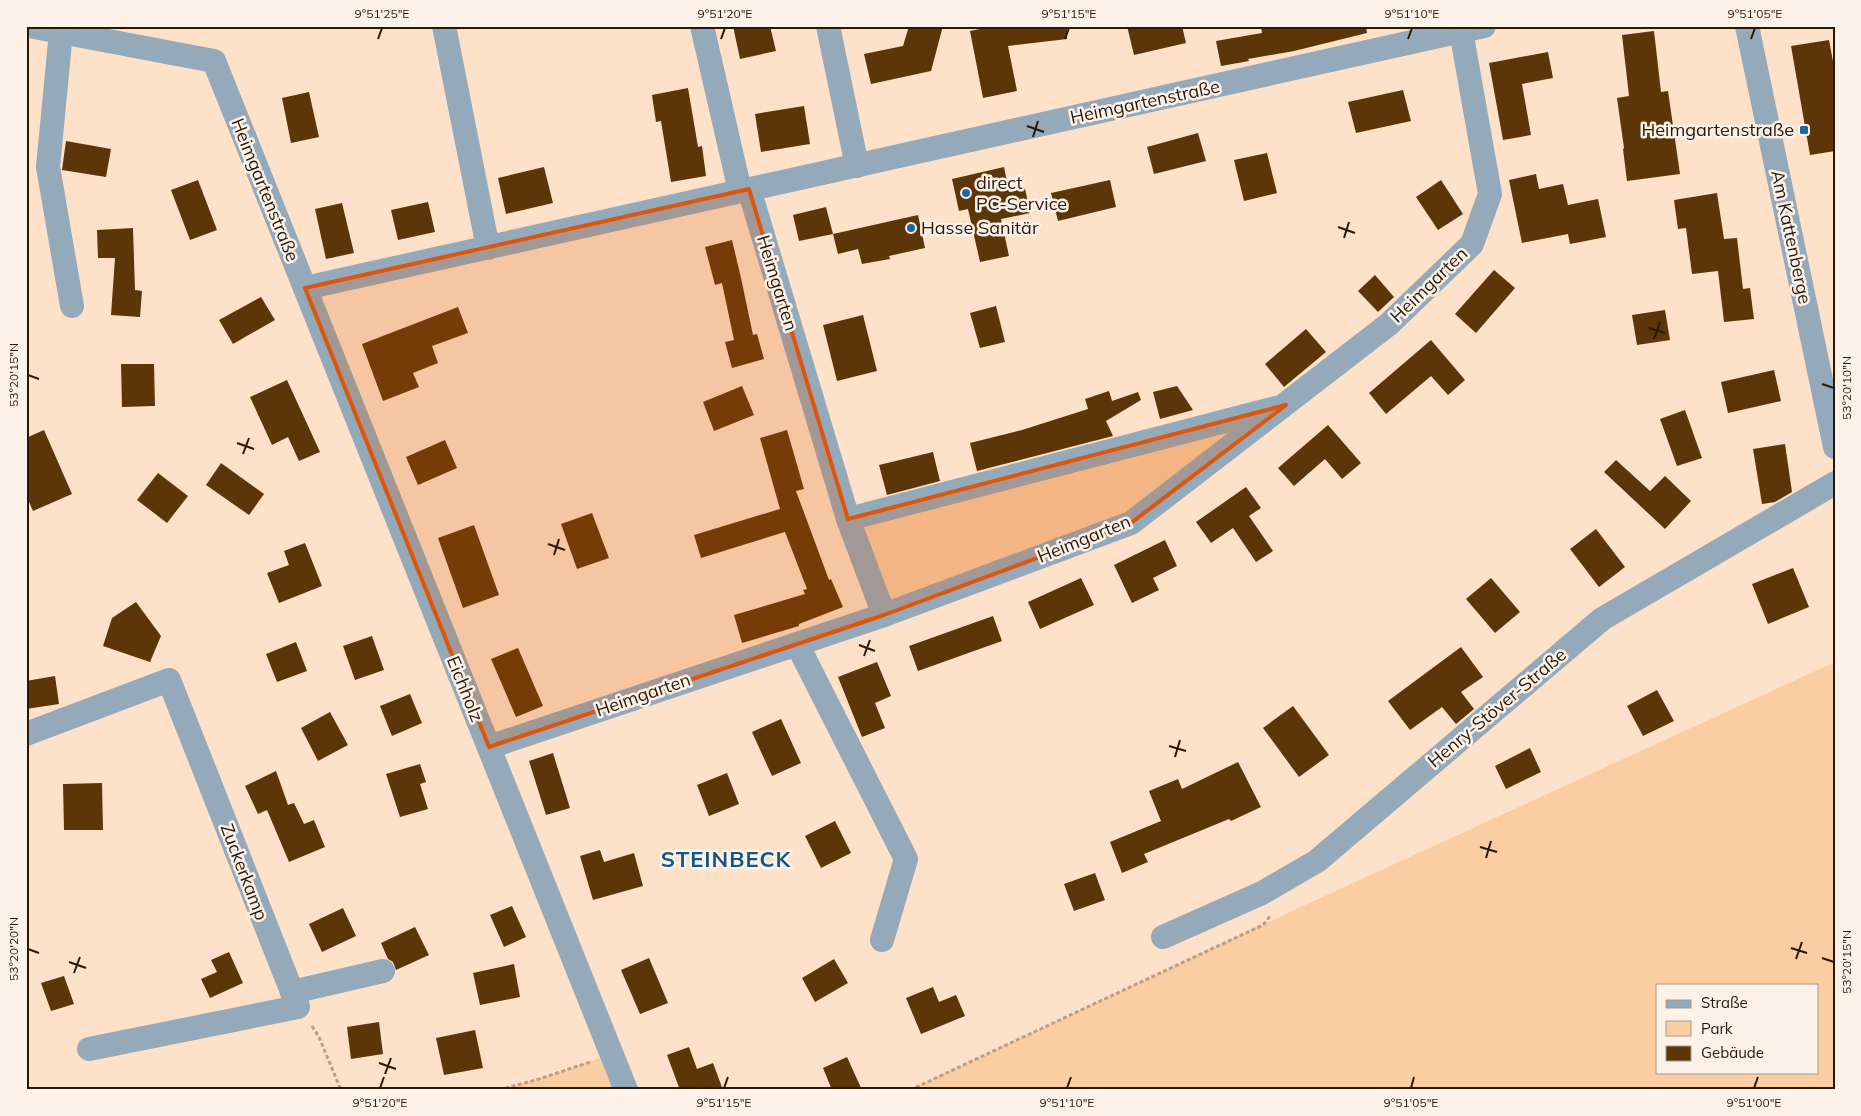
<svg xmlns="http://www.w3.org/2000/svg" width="1861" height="1116" font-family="Mulish,sans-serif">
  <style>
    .green { fill: #fbcda3; fill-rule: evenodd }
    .building { fill: #5c3608 }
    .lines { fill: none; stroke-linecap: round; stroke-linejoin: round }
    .path { stroke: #b79f89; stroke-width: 3; stroke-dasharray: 4 2.5; stroke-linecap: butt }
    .minor { stroke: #94a9ba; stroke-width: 24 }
    .marked { fill: #de560c; fill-opacity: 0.2; stroke: #de560c; stroke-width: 4; stroke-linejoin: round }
    .ticks { fill: none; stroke: #291808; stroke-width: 2 }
    .poi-dot { fill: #1e679b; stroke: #fcf2ea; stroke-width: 2 }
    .labels { text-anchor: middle; stroke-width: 5; stroke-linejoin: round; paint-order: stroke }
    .street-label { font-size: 18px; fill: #291808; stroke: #fcf2ea }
    .poi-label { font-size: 18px; fill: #291808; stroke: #fcf2ea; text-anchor: start }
    .district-label { font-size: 22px; font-weight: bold; letter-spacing: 1px; fill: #115684; stroke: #fcf2ea }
    .neatline { fill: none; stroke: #291808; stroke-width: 2 }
    .ticks-label { font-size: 12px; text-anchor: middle; fill: #291808 }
  </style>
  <rect width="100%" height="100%" fill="#fde1c8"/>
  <g class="green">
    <polygon points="1286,405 1131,523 884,615 848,520"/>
    <path d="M1835 662V1090H910L1303 906ZM1657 985H1817V1072H1657Z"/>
    <polygon points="612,1054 626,1090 499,1090 539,1079"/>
  </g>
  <g class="building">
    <polygon points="733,26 770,26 776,51 740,59"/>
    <polygon points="909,26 943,26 931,71 871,84 864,54 903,46"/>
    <polygon points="994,26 1067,26 1067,39 1008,46 1017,91 983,98 970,31"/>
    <polygon points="1127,26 1182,26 1186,43 1134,55"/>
    <polygon points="1261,26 1366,26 1367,33 1294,51 1248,59 1249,61 1221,66 1216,41 1262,33"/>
    <polygon points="1654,31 1661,92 1668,91 1680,174 1627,181 1623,149 1624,148 1617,98 1629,96 1622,35"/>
    <polygon points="1829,40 1835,72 1835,151 1810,155 1791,46"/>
    <polygon points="1548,52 1553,78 1522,84 1531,135 1503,140 1489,63"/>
    <polygon points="688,88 698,147 702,146 706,176 671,182 661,121 656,122 652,95"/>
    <polygon points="1403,90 1411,121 1356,133 1348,102"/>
    <polygon points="309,92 319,137 291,143 282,98"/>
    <polygon points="804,106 810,144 761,152 755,114"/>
    <polygon points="1198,133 1206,161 1154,174 1147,147"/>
    <polygon points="66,141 111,149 106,177 62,170"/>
    <polygon points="1267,153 1277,193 1244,201 1234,160"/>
    <polygon points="544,167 553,203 506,214 498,178"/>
    <polygon points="1004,167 1009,192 1025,188 1030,213 1001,219 1009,256 980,262 968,209 959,211 952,179"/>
    <polygon points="1536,174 1539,189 1563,184 1568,205 1598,199 1606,237 1570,244 1568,234 1522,243 1509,180"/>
    <polygon points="198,180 217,230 190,240 171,190"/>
    <polygon points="1110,180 1116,207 1058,221 1051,193"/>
    <polygon points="1441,180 1463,214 1438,230 1416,197"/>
    <polygon points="1717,193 1724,239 1737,238 1743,289 1750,288 1754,319 1724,322 1718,271 1692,274 1686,228 1678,229 1674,200"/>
    <polygon points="428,202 435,232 398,240 391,210"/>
    <polygon points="342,203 354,253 326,259 315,209"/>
    <polygon points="826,207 833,234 799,241 793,215"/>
    <polygon points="918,215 925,248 889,256 890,259 862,264 858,249 838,254 833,234"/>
    <polygon points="133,228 135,290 142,291 140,317 111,315 115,258 98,258 97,230"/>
    <polygon points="732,240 741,278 753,335 757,334 764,359 732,368 725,342 734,340 722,283 715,285 705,247"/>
    <polygon points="1494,270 1515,288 1476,333 1455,314"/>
    <polygon points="1375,275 1394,297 1378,312 1358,291"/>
    <polygon points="261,297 275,320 233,344 219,320"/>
    <polygon points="996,306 1005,342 980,348 970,313"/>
    <polygon points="458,307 468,333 432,346 438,363 413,373 419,387 383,401 362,344"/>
    <polygon points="1665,310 1670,340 1637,345 1632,315"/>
    <polygon points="863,315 877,371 837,381 823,325"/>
    <polygon points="1306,329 1326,352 1284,387 1265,364"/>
    <polygon points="1431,340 1465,380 1448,395 1431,376 1386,414 1369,393"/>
    <polygon points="121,364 154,364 155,406 122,407"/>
    <polygon points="1774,370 1781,401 1728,413 1721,382"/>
    <polygon points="287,380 320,452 299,461 288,437 272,445 250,397"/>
    <polygon points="742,386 754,415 714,431 703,402"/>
    <polygon points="1177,386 1193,410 1160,419 1153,392"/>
    <polygon points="1109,391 1112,401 1138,392 1141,400 1106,421 1113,436 977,471 970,443 1022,430 1088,409 1085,399"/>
    <polygon points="1685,410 1702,458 1677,466 1660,419"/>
    <polygon points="1328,425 1361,463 1342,479 1325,459 1294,486 1278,468"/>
    <polygon points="44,430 72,494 33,511 26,495 26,438"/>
    <polygon points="787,430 804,489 796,491 829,580 831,579 843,607 799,624 799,626 742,643 734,615 805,594 803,590 807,589 785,532 701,558 694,535 780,509 760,438"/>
    <polygon points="445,440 457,468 418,485 406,457"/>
    <polygon points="1785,444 1792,492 1775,502 1762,504 1753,449"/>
    <polygon points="933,452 940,481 887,495 879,465"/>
    <polygon points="1616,460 1650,491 1665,476 1691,501 1665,529 1604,472"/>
    <polygon points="221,463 264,494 249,515 206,485"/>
    <polygon points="158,473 188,496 167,523 137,500"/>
    <polygon points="1246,487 1261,508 1249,516 1273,551 1256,562 1233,528 1211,543 1196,522"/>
    <polygon points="592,513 609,558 577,569 561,524"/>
    <polygon points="474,525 499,595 463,608 438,538"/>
    <polygon points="1596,529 1625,567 1599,587 1570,549"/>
    <polygon points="1165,540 1177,566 1153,578 1159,590 1132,603 1114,565"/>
    <polygon points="305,543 322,586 279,603 267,573 289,565 284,551"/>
    <polygon points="1793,568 1809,607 1768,624 1752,584"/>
    <polygon points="1081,578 1094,605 1040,629 1028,602"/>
    <polygon points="1491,578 1520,612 1495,633 1466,599"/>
    <polygon points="136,602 161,636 150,662 103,646 112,618"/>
    <polygon points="993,616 1002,641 918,671 909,646"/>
    <polygon points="372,636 384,670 355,680 343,646"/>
    <polygon points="296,642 307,671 277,682 266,654"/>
    <polygon points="1461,647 1483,677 1461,692 1474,709 1456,724 1442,707 1410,730 1388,701"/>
    <polygon points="518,648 543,706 516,717 491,659"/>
    <polygon points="877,662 891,696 875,703 885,728 862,737 838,677"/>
    <polygon points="55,676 59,704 26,709 26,681"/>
    <polygon points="1657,690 1674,721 1643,736 1627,706"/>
    <polygon points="410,694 422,723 392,736 380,706"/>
    <polygon points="1293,706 1329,755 1299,777 1263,728"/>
    <polygon points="330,712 348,745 318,761 301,728"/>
    <polygon points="781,719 801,763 772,776 752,732"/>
    <polygon points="1530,748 1541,772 1506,789 1495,766"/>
    <polygon points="553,753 570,808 546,815 529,761"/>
    <polygon points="1238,762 1261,807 1231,821 1229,819 1144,854 1148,862 1122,873 1110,842 1161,821 1149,791 1178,779 1182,789"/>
    <polygon points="420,764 426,782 420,784 428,809 400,817 386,774"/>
    <polygon points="276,771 288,805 294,803 304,824 314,820 325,847 289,862 267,810 258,814 245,786"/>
    <polygon points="727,773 739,804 709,816 697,785"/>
    <polygon points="102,783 103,830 64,830 63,784"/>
    <polygon points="835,821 851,853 821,868 805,836"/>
    <polygon points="600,850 604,862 634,853 643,886 593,900 580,856"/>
    <polygon points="1095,873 1105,900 1074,911 1064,884"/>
    <polygon points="512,906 526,937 504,947 490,915"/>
    <polygon points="343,908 356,936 322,952 309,924"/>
    <polygon points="415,927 429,955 396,970 393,962 388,959 381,943"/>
    <polygon points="229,952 243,983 210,998 201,979 217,972 211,960"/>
    <polygon points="649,958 668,1003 640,1014 621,970"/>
    <polygon points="834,959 848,983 815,1002 802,978"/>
    <polygon points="514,964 520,997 480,1005 473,973"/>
    <polygon points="64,976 74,1004 51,1011 41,983"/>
    <polygon points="933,987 939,1002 956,995 965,1016 921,1034 906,998"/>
    <polygon points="379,1022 383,1054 351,1059 347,1027"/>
    <polygon points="475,1030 483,1068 444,1075 436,1038"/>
    <polygon points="689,1047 697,1069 713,1063 723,1090 680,1090 667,1055"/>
    <polygon points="847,1057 862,1090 832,1090 823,1068"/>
  </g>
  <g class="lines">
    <g class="path">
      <polyline points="312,1026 319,1037 341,1090"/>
      <polyline points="499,1090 539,1079 590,1062"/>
      <polyline points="910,1090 1263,925 1271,915"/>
    </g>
    <g class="minor">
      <polyline points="29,26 214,61 626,1090"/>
      <polyline points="444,26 488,248"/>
      <polyline points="702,26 740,191"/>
      <polyline points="828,26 857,166"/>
      <polyline points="1747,26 1835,447"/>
      <polyline points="61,32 48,167 72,306"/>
      <polyline points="749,189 848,519 884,615"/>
      <polyline points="305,288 1484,26"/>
      <polyline points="848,519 1275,408"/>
      <polyline points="797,644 906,859 882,940"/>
      <polyline points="26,734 169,680 298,1007 89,1049"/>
      <polyline points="489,747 884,615 1131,523 1389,324 1472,244 1490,194 1461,31"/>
      <polyline points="1163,937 1262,893 1317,861 1602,619 1835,483"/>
      <polyline points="292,992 383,971"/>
    </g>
  </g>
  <path class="marked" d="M749 189 848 519 1286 405 1131 523 884 615 489 747 305 288Z"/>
  <path class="ticks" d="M378 39 382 28M721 39 725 28M1065 39 1069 28M1408 39 1412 28M1751 39 1755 28M1027 126 1044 132M1033 137 1038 121M1338 227 1355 233M1344 238 1349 222M1649 328 1665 333M1654 339 1660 322M28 375 39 379M1822 384 1834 388M237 443 254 449M243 454 249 438M548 544 565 550M554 555 559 539M859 645 875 651M864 656 870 640M1169 746 1186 751M1175 757 1180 740M1480 847 1497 852M1486 858 1491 841M1791 948 1807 953M28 949 39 953M1822 958 1834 962M1796 959 1802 942M69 962 86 968M74 973 80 957M379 1063 396 1069M385 1074 391 1058M380 1088 384 1077M724 1088 728 1077M1067 1088 1071 1077M1411 1088 1414 1077M1754 1088 1758 1077"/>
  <g class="poi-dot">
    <rect x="1799" y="125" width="10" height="10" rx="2.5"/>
    <circle cx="966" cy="193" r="5"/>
    <circle cx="911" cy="228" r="5"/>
  </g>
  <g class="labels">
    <g class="street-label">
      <text transform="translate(1145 102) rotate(-12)" y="6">Heimgartenstraße</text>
      <text transform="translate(265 190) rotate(68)" y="6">Heimgartenstraße</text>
      <text transform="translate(1791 237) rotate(78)" y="6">Am Kattenberge</text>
      <text transform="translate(777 283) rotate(73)" y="6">Heimgarten</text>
      <text transform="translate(1429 285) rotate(-44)" y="6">Heimgarten</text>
      <text transform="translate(1084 539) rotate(-22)" y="6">Heimgarten</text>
      <text transform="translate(465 689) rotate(68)" y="6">Eichholz</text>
      <text transform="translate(643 695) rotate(-19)" y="6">Heimgarten</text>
      <text transform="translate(1497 708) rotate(-40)" y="6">Henry-Stöver-Straße</text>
      <text transform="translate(244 872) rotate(69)" y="6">Zuckerkamp</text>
    </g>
    <g class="poi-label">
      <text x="1794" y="136" text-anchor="end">Heimgartenstraße</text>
      <text x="976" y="189">direct<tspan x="976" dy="21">PC-Service</tspan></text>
      <text x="921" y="234">Hasse Sanitär</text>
    </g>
    <g class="district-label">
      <text x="726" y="867">STEINBECK</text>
    </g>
  </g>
  <rect width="1861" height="1116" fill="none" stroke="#fcf2ea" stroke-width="55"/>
  <rect x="1656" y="984" width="162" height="90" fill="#fcf2ea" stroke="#a89b90"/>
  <rect x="1666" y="1000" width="25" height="8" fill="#94a9ba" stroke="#a89b90"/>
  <text x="1701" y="1008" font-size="15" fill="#291808">Straße</text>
  <rect x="1666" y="1021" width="25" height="15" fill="#fbcda3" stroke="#a89b90"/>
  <text x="1701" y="1034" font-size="15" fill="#291808">Park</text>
  <rect x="1666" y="1046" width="25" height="15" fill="#5c3608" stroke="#a89b90"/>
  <text x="1701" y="1058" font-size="15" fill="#291808">Gebäude</text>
  <rect x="28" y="28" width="1806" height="1060" class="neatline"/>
  <g class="ticks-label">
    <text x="382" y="18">9°51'25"E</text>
    <text x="725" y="18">9°51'20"E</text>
    <text x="1069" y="18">9°51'15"E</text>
    <text x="1412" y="18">9°51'10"E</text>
    <text x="1755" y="18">9°51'05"E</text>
    <text transform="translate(14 375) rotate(-90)" y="4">53°20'15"N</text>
    <text transform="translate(1847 388) rotate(-90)" y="4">53°20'10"N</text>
    <text transform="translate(14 949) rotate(-90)" y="4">53°20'20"N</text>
    <text transform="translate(1847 962) rotate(-90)" y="4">53°20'15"N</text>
    <text x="380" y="1107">9°51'20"E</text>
    <text x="724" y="1107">9°51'15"E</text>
    <text x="1067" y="1107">9°51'10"E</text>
    <text x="1411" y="1107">9°51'05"E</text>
    <text x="1754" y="1107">9°51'00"E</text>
  </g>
</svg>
